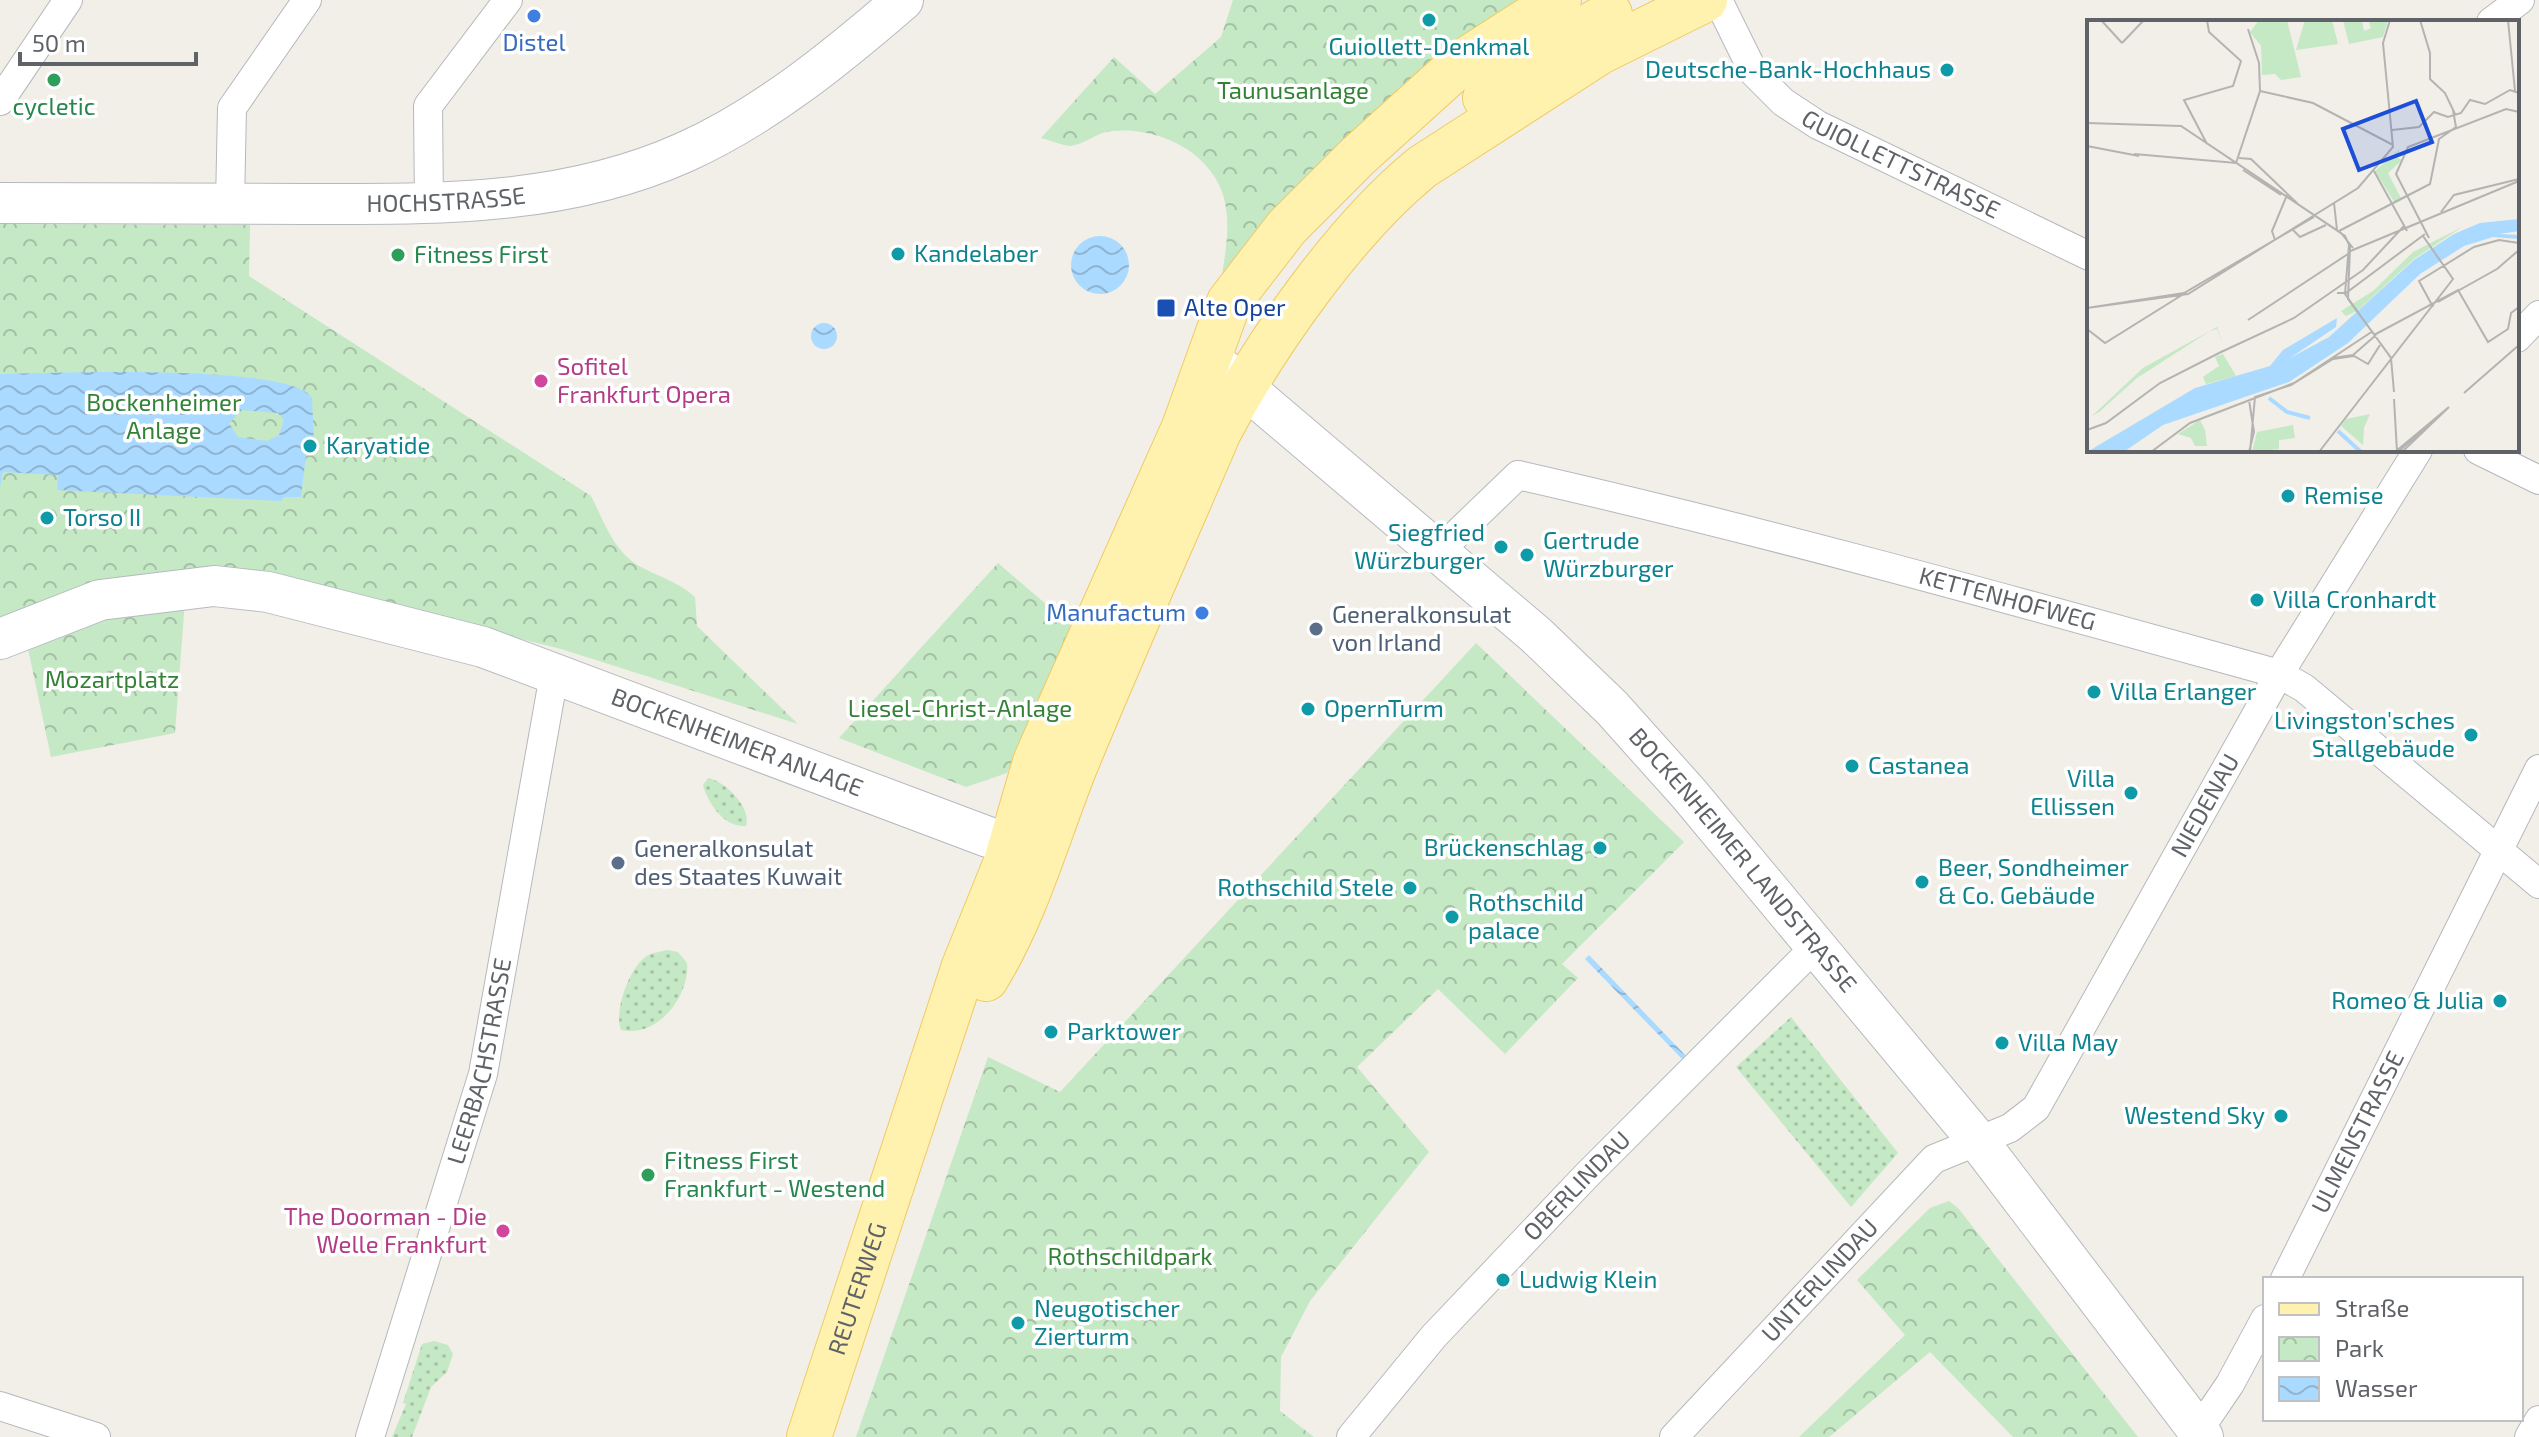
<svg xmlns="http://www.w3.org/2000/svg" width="2539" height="1437" font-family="'Exo 2',sans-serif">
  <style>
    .grass { fill: url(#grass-dots) }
    .park { fill: url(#park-crowns) }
    .water { fill: url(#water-waves); fill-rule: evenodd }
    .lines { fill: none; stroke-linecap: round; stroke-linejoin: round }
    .street-casing { stroke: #b5b8bc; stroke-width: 30 }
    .secondary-casing { stroke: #b6babf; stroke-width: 42 }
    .primary-casing { stroke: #f2c960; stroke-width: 46 }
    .street { stroke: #fff; stroke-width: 28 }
    .secondary { stroke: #fff; stroke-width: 40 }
    .primary { stroke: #fff2af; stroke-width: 44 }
    .shop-dot { fill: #3f7fe0; stroke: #fff; stroke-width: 3 }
    .culture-dot { fill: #0f9aa8; stroke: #fff; stroke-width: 3 }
    .leisure-dot { fill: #2e9e5b; stroke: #fff; stroke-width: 3 }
    .transit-dot { fill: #1a4fb4; stroke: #fff; stroke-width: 3 }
    .hotel-dot { fill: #d1479c; stroke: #fff; stroke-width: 3 }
    .service-dot { fill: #5c6f8a; stroke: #fff; stroke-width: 3 }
    .labels { text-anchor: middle; stroke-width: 7; stroke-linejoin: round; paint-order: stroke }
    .shop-label { font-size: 24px; fill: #366cbe; stroke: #fff }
    .culture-label { font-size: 24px; fill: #0d838f; stroke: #fff; text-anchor: start }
    .park-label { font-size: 24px; fill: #348238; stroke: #fff }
    .leisure-label { font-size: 24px; fill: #27864d; stroke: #fff; text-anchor: start }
    .street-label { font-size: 24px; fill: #5f6368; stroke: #fff }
    .transit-label { font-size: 24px; fill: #164399; stroke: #fff; text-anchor: start }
    .hotel-label { font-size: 24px; fill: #b23c85; stroke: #fff; text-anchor: start }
    .service-label { font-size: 24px; fill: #4e5e75; stroke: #fff; text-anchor: start }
    .inset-river { fill: none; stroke: #aadaff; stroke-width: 4 }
    .inset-road { fill: none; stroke: #b3b3b1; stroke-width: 2 }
    .view { fill: #1d4ed8; fill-opacity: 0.15; stroke: #1d4ed8; stroke-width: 4 }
    .inset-edge { fill: none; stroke: #5f6368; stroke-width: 4 }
  </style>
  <defs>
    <pattern id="grass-dots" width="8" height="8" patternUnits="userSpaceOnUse" patternTransform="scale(2)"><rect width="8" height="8" fill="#c5e8c5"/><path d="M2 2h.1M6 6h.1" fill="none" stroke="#a3c0a4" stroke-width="1.8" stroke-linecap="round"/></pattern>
    <pattern id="park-crowns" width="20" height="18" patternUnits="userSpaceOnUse" patternTransform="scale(2)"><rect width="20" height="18" fill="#c5e8c5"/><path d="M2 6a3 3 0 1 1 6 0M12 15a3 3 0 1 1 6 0" fill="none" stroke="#a3c0a4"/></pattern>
    <pattern id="water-waves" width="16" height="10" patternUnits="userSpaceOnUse" patternTransform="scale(2)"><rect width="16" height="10" fill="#aadaff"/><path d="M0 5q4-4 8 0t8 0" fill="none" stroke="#8eb4d2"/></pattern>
  </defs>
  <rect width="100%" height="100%" fill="#f1efe8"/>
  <g class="grass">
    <path d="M708 778C725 781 752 808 746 826 725 828 708 804 703 785Z"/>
    <path d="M667 950 678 952 687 963C690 996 658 1038 621 1030 614 1012 628 972 643 959 649 953 659 952 667 950Z"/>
    <polygon points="1791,1017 1898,1153 1851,1207 1736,1067"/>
    <polygon points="434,1341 448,1345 453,1354 447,1372 431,1387 412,1437 392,1437 406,1404 403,1403 422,1344"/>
  </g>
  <g class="park">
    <path d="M1233 0H1559L1219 296C1222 270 1229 242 1227 216 1224 158 1164 126 1112 131 1097 132 1085 144 1071 146 1063 146 1050 140 1041 138L1114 57 1155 94 1221 37Z"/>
    <path d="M0 224 250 225 249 276 591 496C604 521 614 553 641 567 661 578 677 581 695 597L697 626 798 724 561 649 337 593 211 575 0 630Z"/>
    <polygon points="998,563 1075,629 1007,773 966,787 839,738"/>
    <polygon points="185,600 175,733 51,757 27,644 101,614"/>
    <polygon points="1476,643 1684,842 1562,964 1578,978 1505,1054 1438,989 1357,1067 1429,1152 1310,1301 1281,1357 1280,1411 1314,1437 856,1437 988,1057 1060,1092"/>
    <polygon points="1949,1201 1958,1208 2138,1437 2013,1437 1930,1352 1829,1437 1799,1437 1905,1335 1857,1280 1930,1208"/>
  </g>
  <g class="water">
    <circle cx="1100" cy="265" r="29"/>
    <circle cx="824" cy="336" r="13"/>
    <path d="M0 374C48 373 292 363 312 398L314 443 307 447 301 497H284L281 501 57 490 58 475 3 472 0 488ZM242 410 278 413 284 420 279 435 267 441 238 437 229 423Z"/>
    <polygon points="1589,955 1688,1058 1684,1061 1585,959"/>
  </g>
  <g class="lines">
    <g class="street-casing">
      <g id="street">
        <path id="s1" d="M1718 0 1754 73 1783 102 1818 125 2089 256"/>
        <polyline points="2491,22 2520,0"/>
        <polyline points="0,101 68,0"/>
        <polyline points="230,204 232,108 307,0"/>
        <polyline points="429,204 428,106 508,0"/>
        <polyline points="2517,338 2539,315"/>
        <polyline points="2478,450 2539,480"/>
        <path id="s2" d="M1438 552 1518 475C1774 533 2026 604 2279 674L2304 688 2539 884"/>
        <path id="s3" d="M2285 1279 2539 769"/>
        <polyline points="0,1406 96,1437"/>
        <path id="s4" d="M370 1437 483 1074 554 675"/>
        <path id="s5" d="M1351 1437 1434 1336 1587 1175 1816 946"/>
        <path id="s6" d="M1674 1437 1934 1159 2010 1128 2036 1108 2279 674 2418 450"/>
        <polyline points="2194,1437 2230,1384 2265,1319"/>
        <polyline points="2529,1437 2539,1420"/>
      </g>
    </g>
    <g class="secondary-casing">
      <g id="secondary">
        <path id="s7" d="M0 203C101 203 202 204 304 204 434 204 563 207 685 152 765 116 837 57 903 0"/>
        <path id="s8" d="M1219 366 1536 635 1612 708 1689 794 1978 1141 2203 1437"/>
        <path id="s9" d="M0 639 100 600 214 586 268 592 483 647 988 837 1011 843 1042 828"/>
      </g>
    </g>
    <g class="primary-casing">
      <g id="primary">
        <polyline points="1485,98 1543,52 1610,14"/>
        <path d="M986 979C1027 912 1046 840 1075 767 1121 655 1171 544 1219 432 1265 344 1345 230 1422 167L1600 52 1705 0"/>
        <path id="s10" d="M809 1437 964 966 1006 862 1035 762 1184 427 1229 302 1287 227 1358 156 1461 63 1559 0"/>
      </g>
    </g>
    <use href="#street" class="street"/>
    <use href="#secondary" class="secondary"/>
    <use href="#primary" class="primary"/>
  </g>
  <g class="shop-dot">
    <circle cx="534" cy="16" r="8"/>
    <circle cx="1202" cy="613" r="8"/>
  </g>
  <g class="culture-dot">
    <circle cx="1429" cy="20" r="8"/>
    <circle cx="1947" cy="70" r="8"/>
    <circle cx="898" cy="254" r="8"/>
    <circle cx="310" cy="446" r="8"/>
    <circle cx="2288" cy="496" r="8"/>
    <circle cx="47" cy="518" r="8"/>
    <circle cx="1501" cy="547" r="8"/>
    <circle cx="1527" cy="555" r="8"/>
    <circle cx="2257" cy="600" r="8"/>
    <circle cx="2094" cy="692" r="8"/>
    <circle cx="1308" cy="709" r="8"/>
    <circle cx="2471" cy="735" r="8"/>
    <circle cx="1852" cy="766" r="8"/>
    <circle cx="2131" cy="793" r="8"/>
    <circle cx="1600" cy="848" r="8"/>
    <circle cx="1922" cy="882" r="8"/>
    <circle cx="1410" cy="888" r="8"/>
    <circle cx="1452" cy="917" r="8"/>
    <circle cx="2500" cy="1001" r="8"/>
    <circle cx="1051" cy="1032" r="8"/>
    <circle cx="2002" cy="1043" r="8"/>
    <circle cx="2281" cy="1116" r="8"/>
    <circle cx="1503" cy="1280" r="8"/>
    <circle cx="1018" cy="1323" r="8"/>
  </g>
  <g class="leisure-dot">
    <circle cx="54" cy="80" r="8"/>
    <circle cx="398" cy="255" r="8"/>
    <circle cx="648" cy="1175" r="8"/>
  </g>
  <rect class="transit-dot" x="1156" y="298" width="20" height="20" rx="4"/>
  <g class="hotel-dot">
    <circle cx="541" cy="381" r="8"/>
    <circle cx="503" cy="1231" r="8"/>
  </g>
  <g class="service-dot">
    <circle cx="1316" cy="629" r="8"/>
    <circle cx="618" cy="863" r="8"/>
  </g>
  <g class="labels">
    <g class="shop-label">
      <text x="534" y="51">Distel</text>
      <text x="1186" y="621" text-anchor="end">Manufactum</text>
    </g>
    <g class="culture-label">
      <text x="1429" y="55" text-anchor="middle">Guiollett-Denkmal</text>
      <text x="1931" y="78" text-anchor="end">Deutsche-Bank-Hochhaus</text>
      <text x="914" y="262">Kandelaber</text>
      <text x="326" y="454">Karyatide</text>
      <text x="2304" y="504">Remise</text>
      <text x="63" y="526">Torso II</text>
      <text x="1485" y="541" text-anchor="end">Siegfried<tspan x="1485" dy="28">Würzburger</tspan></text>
      <text x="1543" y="549">Gertrude<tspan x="1543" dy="28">Würzburger</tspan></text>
      <text x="2273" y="608">Villa Cronhardt</text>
      <text x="2110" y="700">Villa Erlanger</text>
      <text x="1324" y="717">OpernTurm</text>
      <text x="2455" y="729" text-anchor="end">Livingston'sches<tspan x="2455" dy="28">Stallgebäude</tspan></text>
      <text x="1868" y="774">Castanea</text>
      <text x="2115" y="787" text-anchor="end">Villa<tspan x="2115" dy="28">Ellissen</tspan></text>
      <text x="1584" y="856" text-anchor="end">Brückenschlag</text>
      <text x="1938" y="876">Beer, Sondheimer<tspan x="1938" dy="28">&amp; Co. Gebäude</tspan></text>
      <text x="1394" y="896" text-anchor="end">Rothschild Stele</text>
      <text x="1468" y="911">Rothschild<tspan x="1468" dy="28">palace</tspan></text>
      <text x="2484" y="1009" text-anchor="end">Romeo &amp; Julia</text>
      <text x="1067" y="1040">Parktower</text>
      <text x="2018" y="1051">Villa May</text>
      <text x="2265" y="1124" text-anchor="end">Westend Sky</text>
      <text x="1519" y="1288">Ludwig Klein</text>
      <text x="1034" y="1317">Neugotischer<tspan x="1034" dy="28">Zierturm</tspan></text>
    </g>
    <g class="park-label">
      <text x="1293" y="99">Taunusanlage</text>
      <text x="164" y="411">Bockenheimer<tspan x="164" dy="28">Anlage</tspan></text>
      <text x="112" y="688">Mozartplatz</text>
      <text x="960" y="717">Liesel-Christ-Anlage</text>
      <text x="1130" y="1265">Rothschildpark</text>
    </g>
    <g class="leisure-label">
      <text x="54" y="115" text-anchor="middle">cycletic</text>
      <text x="414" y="263">Fitness First</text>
      <text x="664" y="1169">Fitness First<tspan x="664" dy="28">Frankfurt - Westend</tspan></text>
    </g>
    <g class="street-label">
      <text dy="8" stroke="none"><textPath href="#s1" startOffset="256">GUIOLLETTSTRASSE</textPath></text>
      <text dy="8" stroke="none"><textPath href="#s7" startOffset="446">HOCHSTRASSE</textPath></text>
      <text dy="8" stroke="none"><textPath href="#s2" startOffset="616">KETTENHOFWEG</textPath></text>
      <text dy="8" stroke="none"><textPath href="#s9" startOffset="770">BOCKENHEIMER ANLAGE</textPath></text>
      <text dy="8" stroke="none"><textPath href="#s6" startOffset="842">NIEDENAU</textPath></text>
      <text dy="8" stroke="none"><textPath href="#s8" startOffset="722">BOCKENHEIMER LANDSTRASSE</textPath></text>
      <text dy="8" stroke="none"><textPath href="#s4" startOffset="392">LEERBACHSTRASSE</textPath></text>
      <text dy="8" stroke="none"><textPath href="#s3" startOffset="164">ULMENSTRASSE</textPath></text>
      <text dy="8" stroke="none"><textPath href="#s5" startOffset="338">OBERLINDAU</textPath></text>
      <text dy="8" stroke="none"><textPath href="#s6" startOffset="214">UNTERLINDAU</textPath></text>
      <text dy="8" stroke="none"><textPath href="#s10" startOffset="156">REUTERWEG</textPath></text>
    </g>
    <g class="transit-label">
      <text x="1184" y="316">Alte Oper</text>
    </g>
    <g class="hotel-label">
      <text x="557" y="375">Sofitel<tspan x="557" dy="28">Frankfurt Opera</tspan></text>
      <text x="487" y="1225" text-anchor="end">The Doorman - Die<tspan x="487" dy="28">Welle Frankfurt</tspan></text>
    </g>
    <g class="service-label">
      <text x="1332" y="623">Generalkonsulat<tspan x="1332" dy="28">von Irland</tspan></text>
      <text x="634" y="857">Generalkonsulat<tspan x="634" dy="28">des Staates Kuwait</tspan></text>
    </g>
  </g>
  <g transform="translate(2087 20)">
    <rect width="432" height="432" fill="#f1efe8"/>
    <path d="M130 307 136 323 130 309 123 311 50 358 12 392 5 396 56 348Z" fill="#c5e8c5"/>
    <path d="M218 0H245L251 24 209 30ZM256 0H275L277 11 284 8 281 0H301L296 17 262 24ZM313 129 309 137 315 140 301 153 315 180 308 183 288 151ZM375 207 327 239 270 291 259 296 254 291 286 271 326 232ZM136 334 149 356 119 364 116 357 132 346 128 337Z" fill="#c5e8c5"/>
    <path d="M172 0H200L214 57 194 60 188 54 175 55 174 26 163 12ZM283 394 277 408 276 425 254 406 259 399ZM113 400 118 410 120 426H108L104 418 91 414ZM206 405 208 418 192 420V429L165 432 170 412Z" fill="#c5e8c5"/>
    <path d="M432 199V211L412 214 432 215V219L406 217 377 226 333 254 261 323 202 362 76 405 38 431 0 432 108 368 183 346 196 330 250 298 249 307 203 338 242 317 327 240 367 214 393 203Z" fill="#aadaff"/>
    <path class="inset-river" d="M182 378 200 392 223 398M251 411 274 432"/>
    <path class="inset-road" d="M14 0 35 23M120 0 122 12 154 41 146 66 97 80 120 124M333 0 343 33V59L358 73 368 94M421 0 428 71M35 23 57 0M173 71 226 83 306 125M0 103 94 106 254 213 266 228M305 110 332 107 347 92 361 97 374 93 383 80 398 84 423 70 432 73M0 126 52 136M47 134 149 143 173 71 172 43 161 9M152 138 164 139 212 185 258 216 263 227 261 279 305 339M156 150 194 175M287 151 320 211M247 183 250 210M354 192 367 175 432 159M205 209 213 217 239 205M252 211 343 164 352 119 369 107 366 90M342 218 309 154 321 127 419 89 432 92M188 220 185 211 200 175M262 225 258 274 304 338 307 372M261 232 432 161M250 273H259L338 214M351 282 410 249 432 230M346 287 332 261 387 227 412 220 432 223M0 288 101 274 271 168 306 127 296 23 303 0M0 288 97 273 227 197M161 300 261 234M0 309 18 323 95 275M287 315 371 270 401 322 421 309 424 293 432 287M132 333 207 298 276 250 317 206M246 338 266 335 289 315M377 373 432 325M307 379 310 432M0 410 19 403 73 363 136 331M64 432 103 403 207 363 286 311M162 432 167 412 162 380M163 432 168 377 204 365 246 339 267 336 281 344 293 325M232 432 366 259 336 216M308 432 362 387 315 432M311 432 362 387"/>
    <path class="view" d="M329 81 345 122 272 150 256 109Z"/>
    <rect width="432" height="432" class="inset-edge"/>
  </g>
  <rect x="2263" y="1277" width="260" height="144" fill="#ffffff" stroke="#bfc1c3" stroke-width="2"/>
  <rect x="2279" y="1303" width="40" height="12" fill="#fff2af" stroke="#bfc1c3" stroke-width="2"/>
  <text x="2335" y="1317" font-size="24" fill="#5f6368">Straße</text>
  <rect x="2279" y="1337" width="40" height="24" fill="url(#park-crowns)" stroke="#bfc1c3" stroke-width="2"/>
  <text x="2335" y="1357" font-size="24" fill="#5f6368">Park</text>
  <rect x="2279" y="1377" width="40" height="24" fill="url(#water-waves)" stroke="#bfc1c3" stroke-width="2"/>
  <text x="2335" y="1397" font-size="24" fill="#5f6368">Wasser</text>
  <path d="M20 52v12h176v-12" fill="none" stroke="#5f6368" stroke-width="4"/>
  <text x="32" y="52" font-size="24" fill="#5f6368" stroke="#ffffff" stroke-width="6" paint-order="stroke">50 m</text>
</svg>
